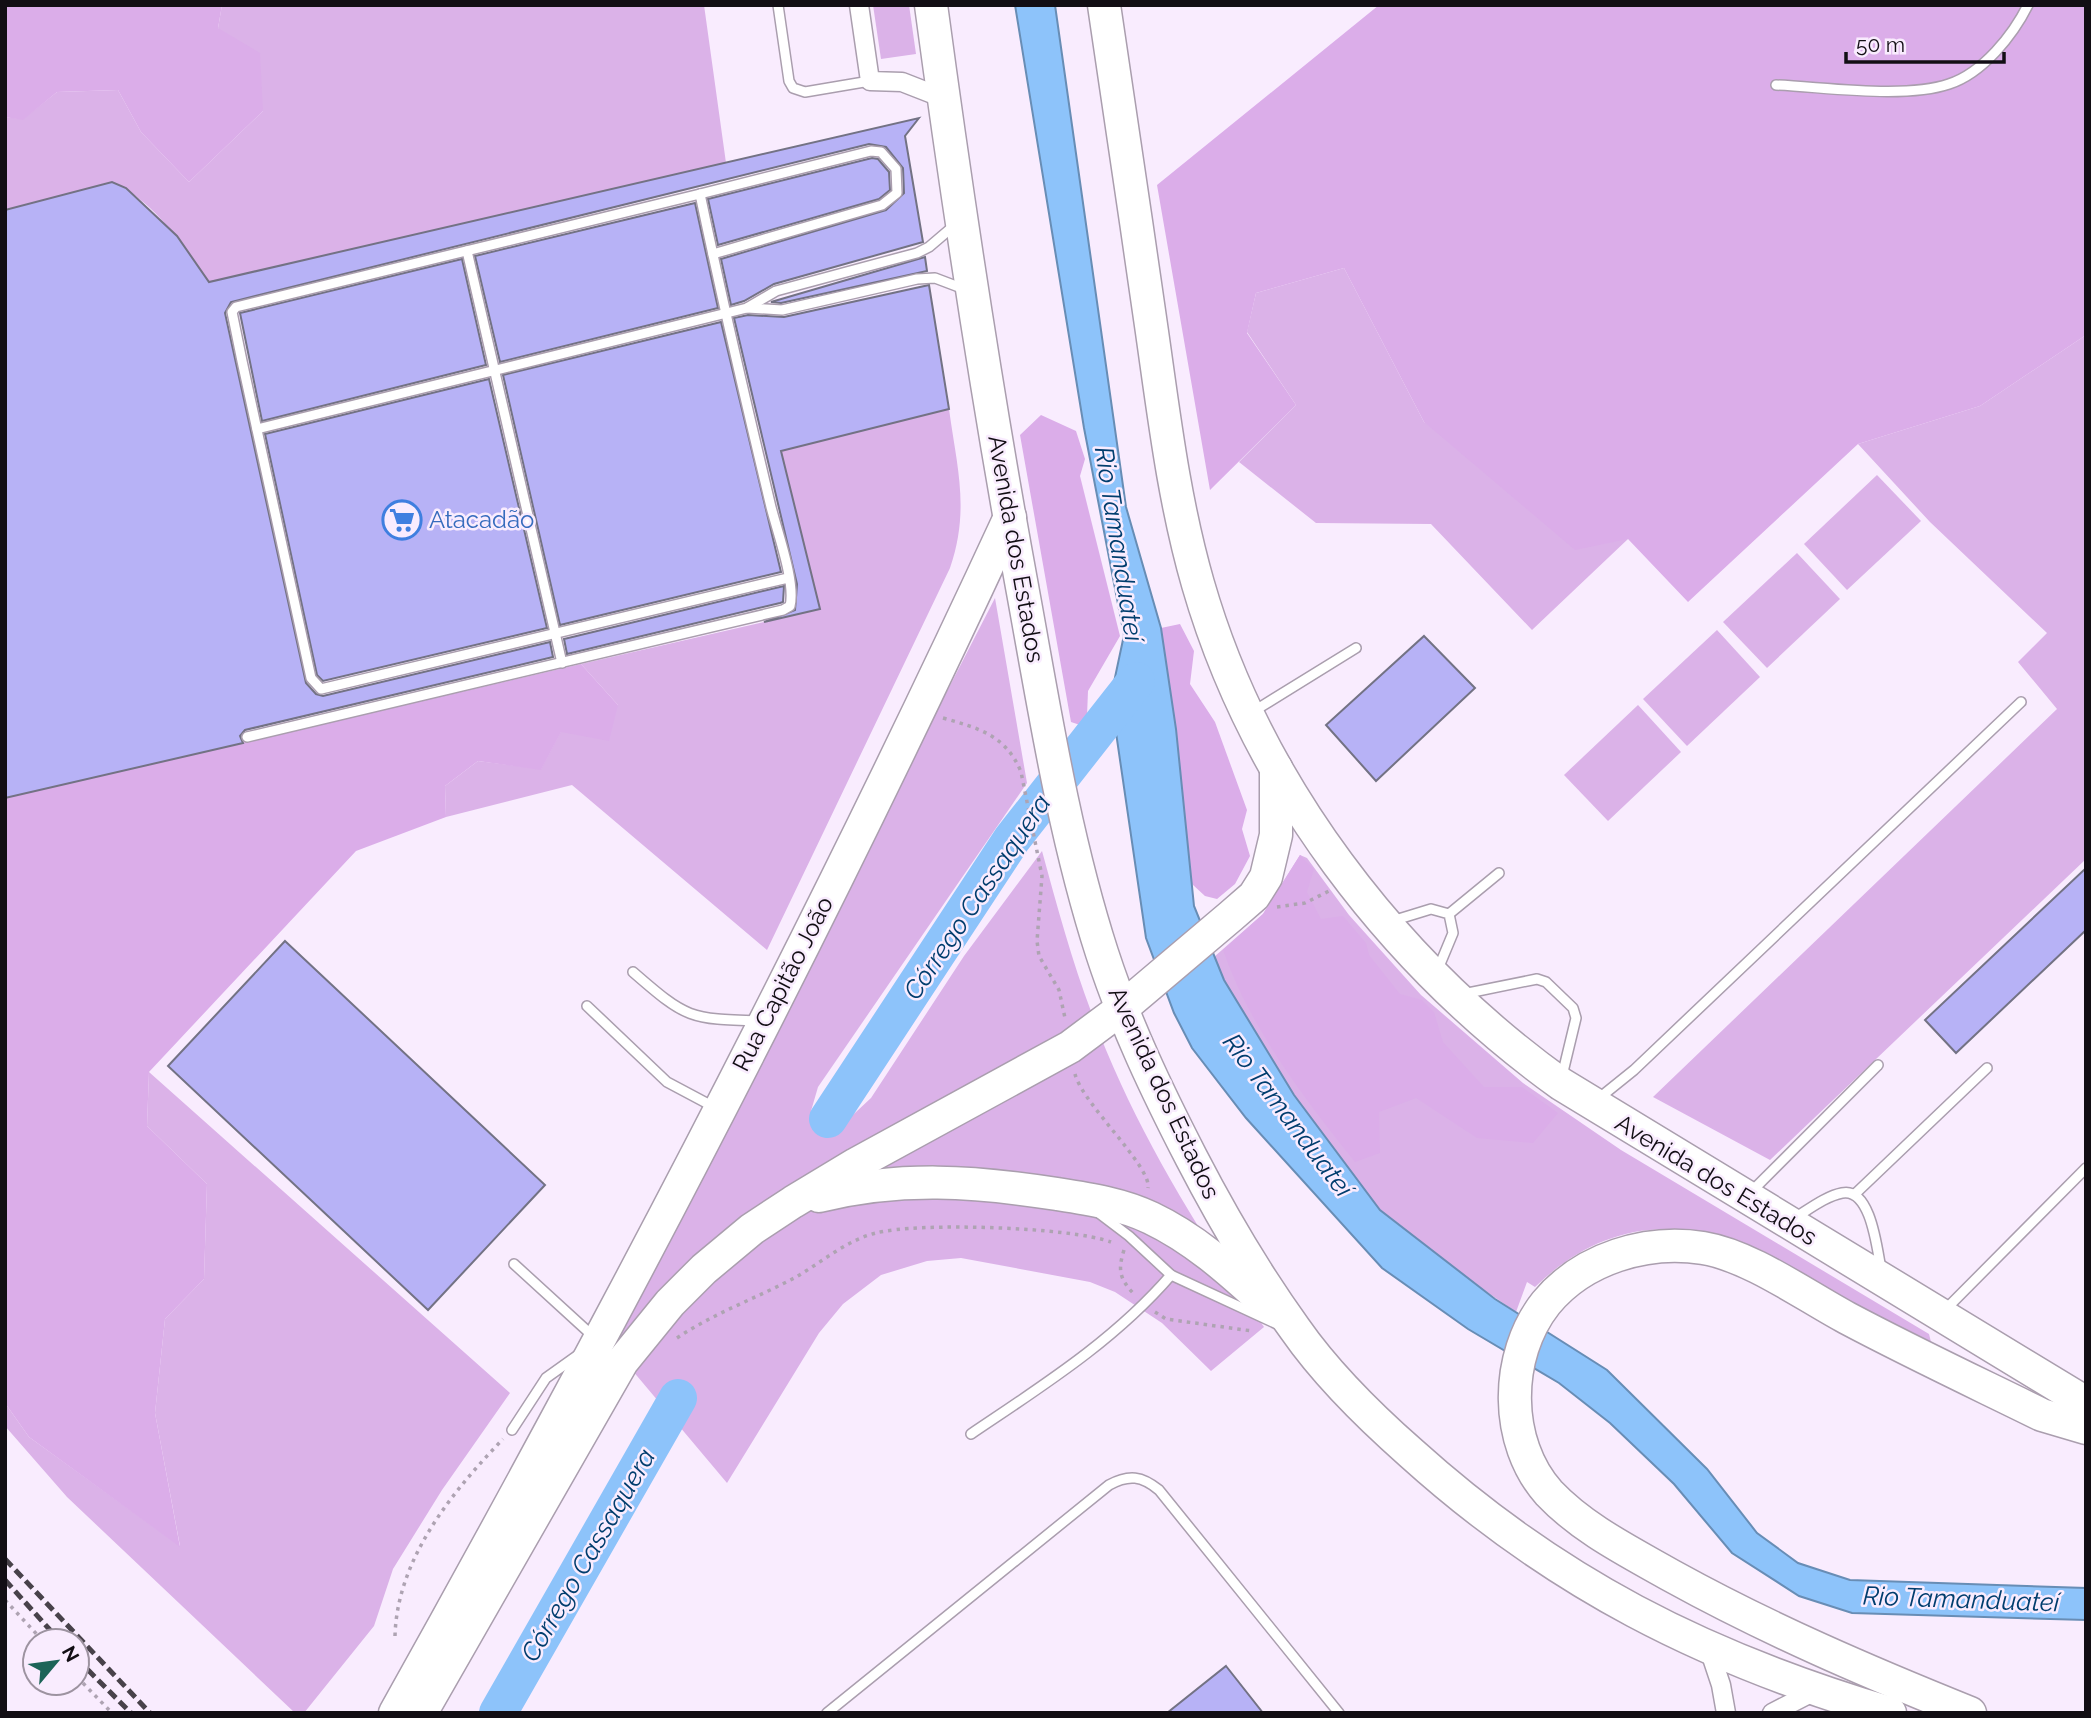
<svg xmlns="http://www.w3.org/2000/svg" width="2091" height="1718" font-family="Raleway,sans-serif">
  <style>
    .green { fill: #dbb2e8 }
    .forest { fill: #dbade9 }
    .water { fill: #8dc3fa; stroke: #688db5; stroke-width: 2 }
    .lines { fill: none; stroke-linecap: round; stroke-linejoin: round }
    .river { stroke: #8dc3fa; stroke-width: 38 }
    .building { fill: #b7b2f6; stroke: #737284; stroke-width: 2 }
    .lane-casing { stroke: #aa9eae; stroke-width: 12 }
    .street-casing { stroke: #aa9eae; stroke-width: 21 }
    .highway-casing { stroke: #aa9eae; stroke-width: 35 }
    .path { stroke: #aea3b2; stroke-width: 3.5; stroke-dasharray: 3.5 5; stroke-linecap: butt }
    .lane { stroke: #fff; stroke-width: 9 }
    .street { stroke: #fff; stroke-width: 18 }
    .highway { stroke: #fff; stroke-width: 32 }
    .rail { stroke: #48424a; stroke-width: 5; stroke-dasharray: 10 5; stroke-linecap: butt }
    .labels { text-anchor: middle; stroke-width: 5; stroke-linejoin: round; paint-order: stroke }
    .shop-label { font-size: 24px; fill: #366cbe; stroke: #f9ecfe; text-anchor: start }
    .street-label { font-size: 24px; fill: #120e14; stroke: #f9ecfe }
    .water-label { font-size: 26px; font-style: italic; fill: #003d6e; stroke: #f9ecfe }
  </style>
  <rect width="100%" height="100%" fill="#f9ecfe"/>
  <g class="green">
    <path d="M222 5H704L726 163 209 282C183 245 154 201 112 182L5 210V117L23 119 57 92 118 90 141 132 189 182 263 111 218 28Z"/>
    <polygon points="873,5 909,5 916,54 881,59"/>
    <polygon points="1344,268 1424,422 1628,539 1532,630 1431,524 1316,523 1239,462 1296,405 1247,332 1256,293"/>
    <polygon points="2086,335 2086,859 1770,1160 1653,1097 2057,709 2018,662 2047,633 1930,522 1858,444 1980,406"/>
    <path d="M949 409C957 468 970 510 950 568L767 950 572 785 446 817 445 786 478 761 541 769 561 731 618 705 581 664 820 609 781 451Z"/>
    <polygon points="1877,475 1921,521 1847,590 1804,544"/>
    <polygon points="1797,553 1840,599 1767,668 1723,622"/>
    <path d="M995 598 1027 783 818 1087 811 1111 841 1126 871 1098 964 956 1042 851C1057 906 1072 961 1092 1014 1133 1126 1197 1229 1264 1327L1211 1371 1162 1323 1115 1292 1090 1282 961 1258 927 1261 881 1275 843 1304 819 1333 727 1483 611 1345Z"/>
    <polygon points="1717,630 1760,677 1687,746 1643,699"/>
    <polygon points="1638,705 1681,752 1608,821 1564,775"/>
    <path d="M1300 855 1307 858 1349 915 1421 995 1523 1083 1621 1150 1929 1334 1931 1342 1926 1343 1712 1236C1645 1217 1584 1239 1535 1287L1527 1282 1516 1312 1452 1268 1380 1210 1294 1095 1224 980 1214 957 1263 914Z"/>
    <polygon points="149,1072 510,1393 442,1490 393,1569 374,1626 304,1713 295,1713 67,1497 5,1426 5,1403 29,1437 180,1546 155,1413 165,1319 204,1279 207,1184 147,1126"/>
  </g>
  <g class="forest">
    <polygon points="5,5 222,5 218,28 260,53 263,111 189,182 141,132 118,90 57,92 23,120 5,117"/>
    <polygon points="1379,5 2086,5 2086,335 1980,406 1858,444 1688,602 1628,539 1575,550 1424,422 1344,268 1256,293 1247,333 1296,405 1210,490 1157,185"/>
    <polygon points="1041,415 1076,431 1085,459 1080,476 1120,636 1088,691 1087,716 1080,725 1071,722 1020,435"/>
    <polygon points="1180,624 1194,651 1190,684 1215,722 1247,810 1242,829 1250,856 1235,884 1217,899 1205,896 1192,884 1176,729 1161,628"/>
    <polygon points="581,664 618,705 609,741 561,732 541,770 478,761 445,786 446,817 356,851 149,1072 147,1126 207,1184 204,1279 165,1319 155,1413 180,1547 29,1437 5,1403 5,798"/>
    <path d="M1300 855 1314 869 1307 892 1321 919 1343 916 1366 943 1369 955 1400 994 1422 1000 1434 1012 1443 1042 1484 1087H1522L1558 1113 1533 1143 1477 1138 1416 1098 1379 1112 1380 1153 1355 1162C1304 1098 1250 1028 1223 950L1263 914Z"/>
  </g>
  <polygon class="water" points="1015,5 1055,5 1126,507 1161,628 1176,729 1194,906 1224,980 1294,1095 1380,1210 1495,1299 1607,1370 1707,1469 1757,1533 1798,1563 1850,1580 2086,1588 2086,1620 1852,1613 1799,1596 1732,1553 1674,1484 1610,1423 1559,1383 1468,1329 1382,1268 1246,1118 1192,1048 1174,1013 1146,938 1113,712 1114,682 1124,635 1084,428"/>
  <g class="lines">
    <g class="river">
      <polyline points="828,1119 1012,839 1136,681"/>
      <polyline points="498,1713 678,1398"/>
    </g>
  </g>
  <g class="building">
    <polygon points="919,118 905,136 923,242 774,284 744,301 731,305 721,259 886,210 904,193 903,168 886,147 869,144 231,302 225,313 306,683 316,694 323,696 550,642 553,657 245,730 240,736 243,743 5,798 5,210 112,182 126,188 177,236 209,282"/>
    <polygon points="872,158 878,159 889,172 890,190 879,199 718,245 708,199"/>
    <polygon points="695,203 718,308 500,362 475,256"/>
    <polygon points="925,257 927,271 781,303 771,302"/>
    <polygon points="462,259 486,365 262,421 240,313"/>
    <polygon points="929,285 949,409 781,451 820,609 764,622 795,610 797,584 734,318 748,315 784,317"/>
    <polygon points="721,322 781,572 560,625 503,375"/>
    <polygon points="489,379 547,628 323,681 317,675 265,434"/>
    <polygon points="784,586 783,602 780,603 567,654 564,639"/>
    <polygon points="1424,636 1475,688 1376,781 1326,725"/>
    <polygon points="2086,868 2086,930 1956,1053 1925,1020"/>
    <polygon points="285,941 545,1185 428,1310 168,1066"/>
    <polygon points="1226,1666 1263,1713 1167,1713"/>
  </g>
  <g class="lines">
    <g class="lane-casing">
      <g id="lane">
        <polyline points="778,5 789,81 793,88 805,92 870,81"/>
        <path d="M1776 85C1825 87 1905 99 1949 84 1983 73 2013 35 2028 5"/>
        <polyline points="700,194 871,151 881,152 896,169 897,193 882,205 713,254"/>
        <polyline points="467,251 562,663"/>
        <polyline points="747,308 782,310 917,279 935,278 964,289"/>
        <polyline points="257,429 747,308 776,291 917,253 929,247 956,224"/>
        <polyline points="1254,711 1356,648"/>
        <path d="M247 737 783 610 790 606C796 583 777 531 771 507 746 403 722 299 700 194L236 307 232 312 242 361 311 678 321 689 788 578"/>
        <polyline points="1449,914 1499,873"/>
        <polyline points="1392,921 1431,909 1449,914 1453,933 1438,969"/>
        <path d="M633 972C687 1019 689 1019 760 1021"/>
        <polyline points="1463,994 1537,979 1546,982 1573,1008 1576,1018 1562,1076"/>
        <polyline points="587,1006 667,1082 714,1107"/>
        <polyline points="1598,1099 1634,1070 2021,702"/>
        <polyline points="1751,1192 1878,1065"/>
        <polyline points="1855,1194 1987,1068"/>
        <polyline points="1100,1214 1129,1236 1171,1275 1279,1325"/>
        <path d="M1793 1219C1808 1210 1826 1196 1842 1193 1871 1187 1877 1249 1881 1269"/>
        <polyline points="514,1264 595,1338"/>
        <polyline points="1944,1311 2086,1168"/>
        <polyline points="512,1430 546,1378 581,1353"/>
        <path d="M971 1434C1042 1386 1114 1341 1171 1275"/>
        <path d="M827 1713 1109 1485C1129 1474 1142 1476 1159 1490L1339 1713"/>
      </g>
    </g>
    <g class="street-casing">
      <g id="street">
        <polyline points="859,5 870,81 902,82 943,98"/>
        <polyline points="1709,1649 1721,1685 1726,1713"/>
        <polyline points="1772,1713 1815,1691"/>
      </g>
    </g>
    <g class="highway-casing">
      <g id="highway">
        <path d="M931 5C957 198 986 390 1021 581 1044 706 1063 832 1102 953 1125 1024 1157 1091 1191 1157 1222 1217 1256 1275 1295 1329 1327 1375 1369 1416 1411 1453 1555 1583 1704 1658 1890 1713"/>
        <path d="M1104 5C1121 114 1136 223 1152 332 1164 416 1174 501 1198 584 1256 785 1393 963 1561 1084L2086 1403"/>
        <path d="M819 1196C901 1176 974 1181 1057 1194 1089 1199 1122 1204 1151 1218 1193 1238 1228 1269 1262 1300"/>
        <path d="M395 1713C614 1322 822 924 1010 517"/>
        <polyline points="421,1713 622,1362 670,1303 704,1269 752,1229 793,1202 856,1164 1070,1047 1121,1009 1231,916 1254,896 1266,877 1276,835 1276,768"/>
        <path d="M1970 1713C1868 1672 1768 1629 1672 1576 1630 1552 1583 1529 1549 1493 1504 1443 1504 1356 1546 1303 1583 1258 1647 1239 1703 1248 1751 1256 1804 1295 1847 1318 1911 1352 1977 1383 2042 1415L2086 1428"/>
      </g>
    </g>
    <g class="path">
      <path d="M943 718C978 728 1006 735 1021 772L1042 876 1037 941 1039 956 1059 990 1065 1018"/>
      <polyline points="1277,907 1305,903 1329,891"/>
      <path d="M1075 1074C1082 1103 1152 1167 1148 1188"/>
      <path d="M1124 1250C1118 1269 1119 1278 1133 1293"/>
      <polyline points="1155,1312 1166,1319 1252,1331"/>
      <path d="M677 1338C714 1313 757 1298 796 1277 822 1262 847 1240 876 1233 917 1222 1071 1227 1111 1242"/>
      <polyline points="5,1600 43,1641"/>
      <path d="M395 1636C397 1559 452 1492 503 1439"/>
      <polyline points="77,1677 112,1713"/>
    </g>
    <use href="#lane" class="lane"/>
    <use href="#street" class="street"/>
    <use href="#highway" class="highway"/>
    <g class="rail">
      <polyline points="5,1559 150,1713"/>
      <polyline points="5,1580 60,1641"/>
      <polyline points="77,1659 131,1713"/>
    </g>
  </g>
  <defs>
    <g id="supermarket-ring" transform="scale(2.0125)"><circle r="9.5" fill="#f9ecfe" stroke="#3f7fe0" stroke-width="1.5"/><path d="M-6-5.5h2.5l.6 2H6L4.5 2H-2.5L-4.4-4H-6ZM-1.5 3.2a1.3 1.3 0 1 0 .1 0ZM3 3.2a1.3 1.3 0 1 0 .1 0Z" fill="#3f7fe0"/></g>
  </defs>
  <g fill-rule="evenodd">
    <use href="#supermarket-ring" x="402" y="520"/>
  </g>
  <g class="labels">
    <g class="shop-label">
      <text x="429" y="528">Atacadão</text>
    </g>
    <g class="street-label">
      <text transform="translate(1016 549) rotate(80)" y="8">Avenida dos Estados</text>
      <text transform="translate(783 984) rotate(-63)" y="8">Rua Capitão João</text>
      <text transform="translate(1164 1093) rotate(65)" y="8">Avenida dos Estados</text>
      <text transform="translate(1716 1180) rotate(31)" y="8">Avenida dos Estados</text>
    </g>
    <g class="water-label">
      <text transform="translate(1119 544) rotate(81)" y="9">Rio Tamanduateí</text>
      <text transform="translate(977 897) rotate(-56)" y="9">Córrego Cassaquera</text>
      <text transform="translate(1288 1115) rotate(53)" y="9">Rio Tamanduateí</text>
      <text transform="translate(588 1555) rotate(-60)" y="9">Córrego Cassaquera</text>
      <text transform="translate(1961 1599) rotate(2)" y="9">Rio Tamanduateí</text>
    </g>
  </g>
  <rect width="2091" height="1718" fill="none" stroke="#120e14" stroke-width="14"/>
  <g transform="translate(56 1662) rotate(61)"><circle r="33" fill="#f9ecfe" stroke="#9d93a0" stroke-width="2"/>
  <path d="M0-5L12 26L0 18L-12 26Z" fill="#1c6458"/>
  <text y="-10" font-size="19" font-weight="bold" text-anchor="middle" fill="#120e14">N</text>
  </g>
  <path d="M1846 52v10h158v-10" fill="none" stroke="#120e14" stroke-width="3.5"/>
  <text x="1856" y="52" font-size="21" fill="#120e14" stroke="#f9ecfe" stroke-width="5" paint-order="stroke">50 m</text>
</svg>
